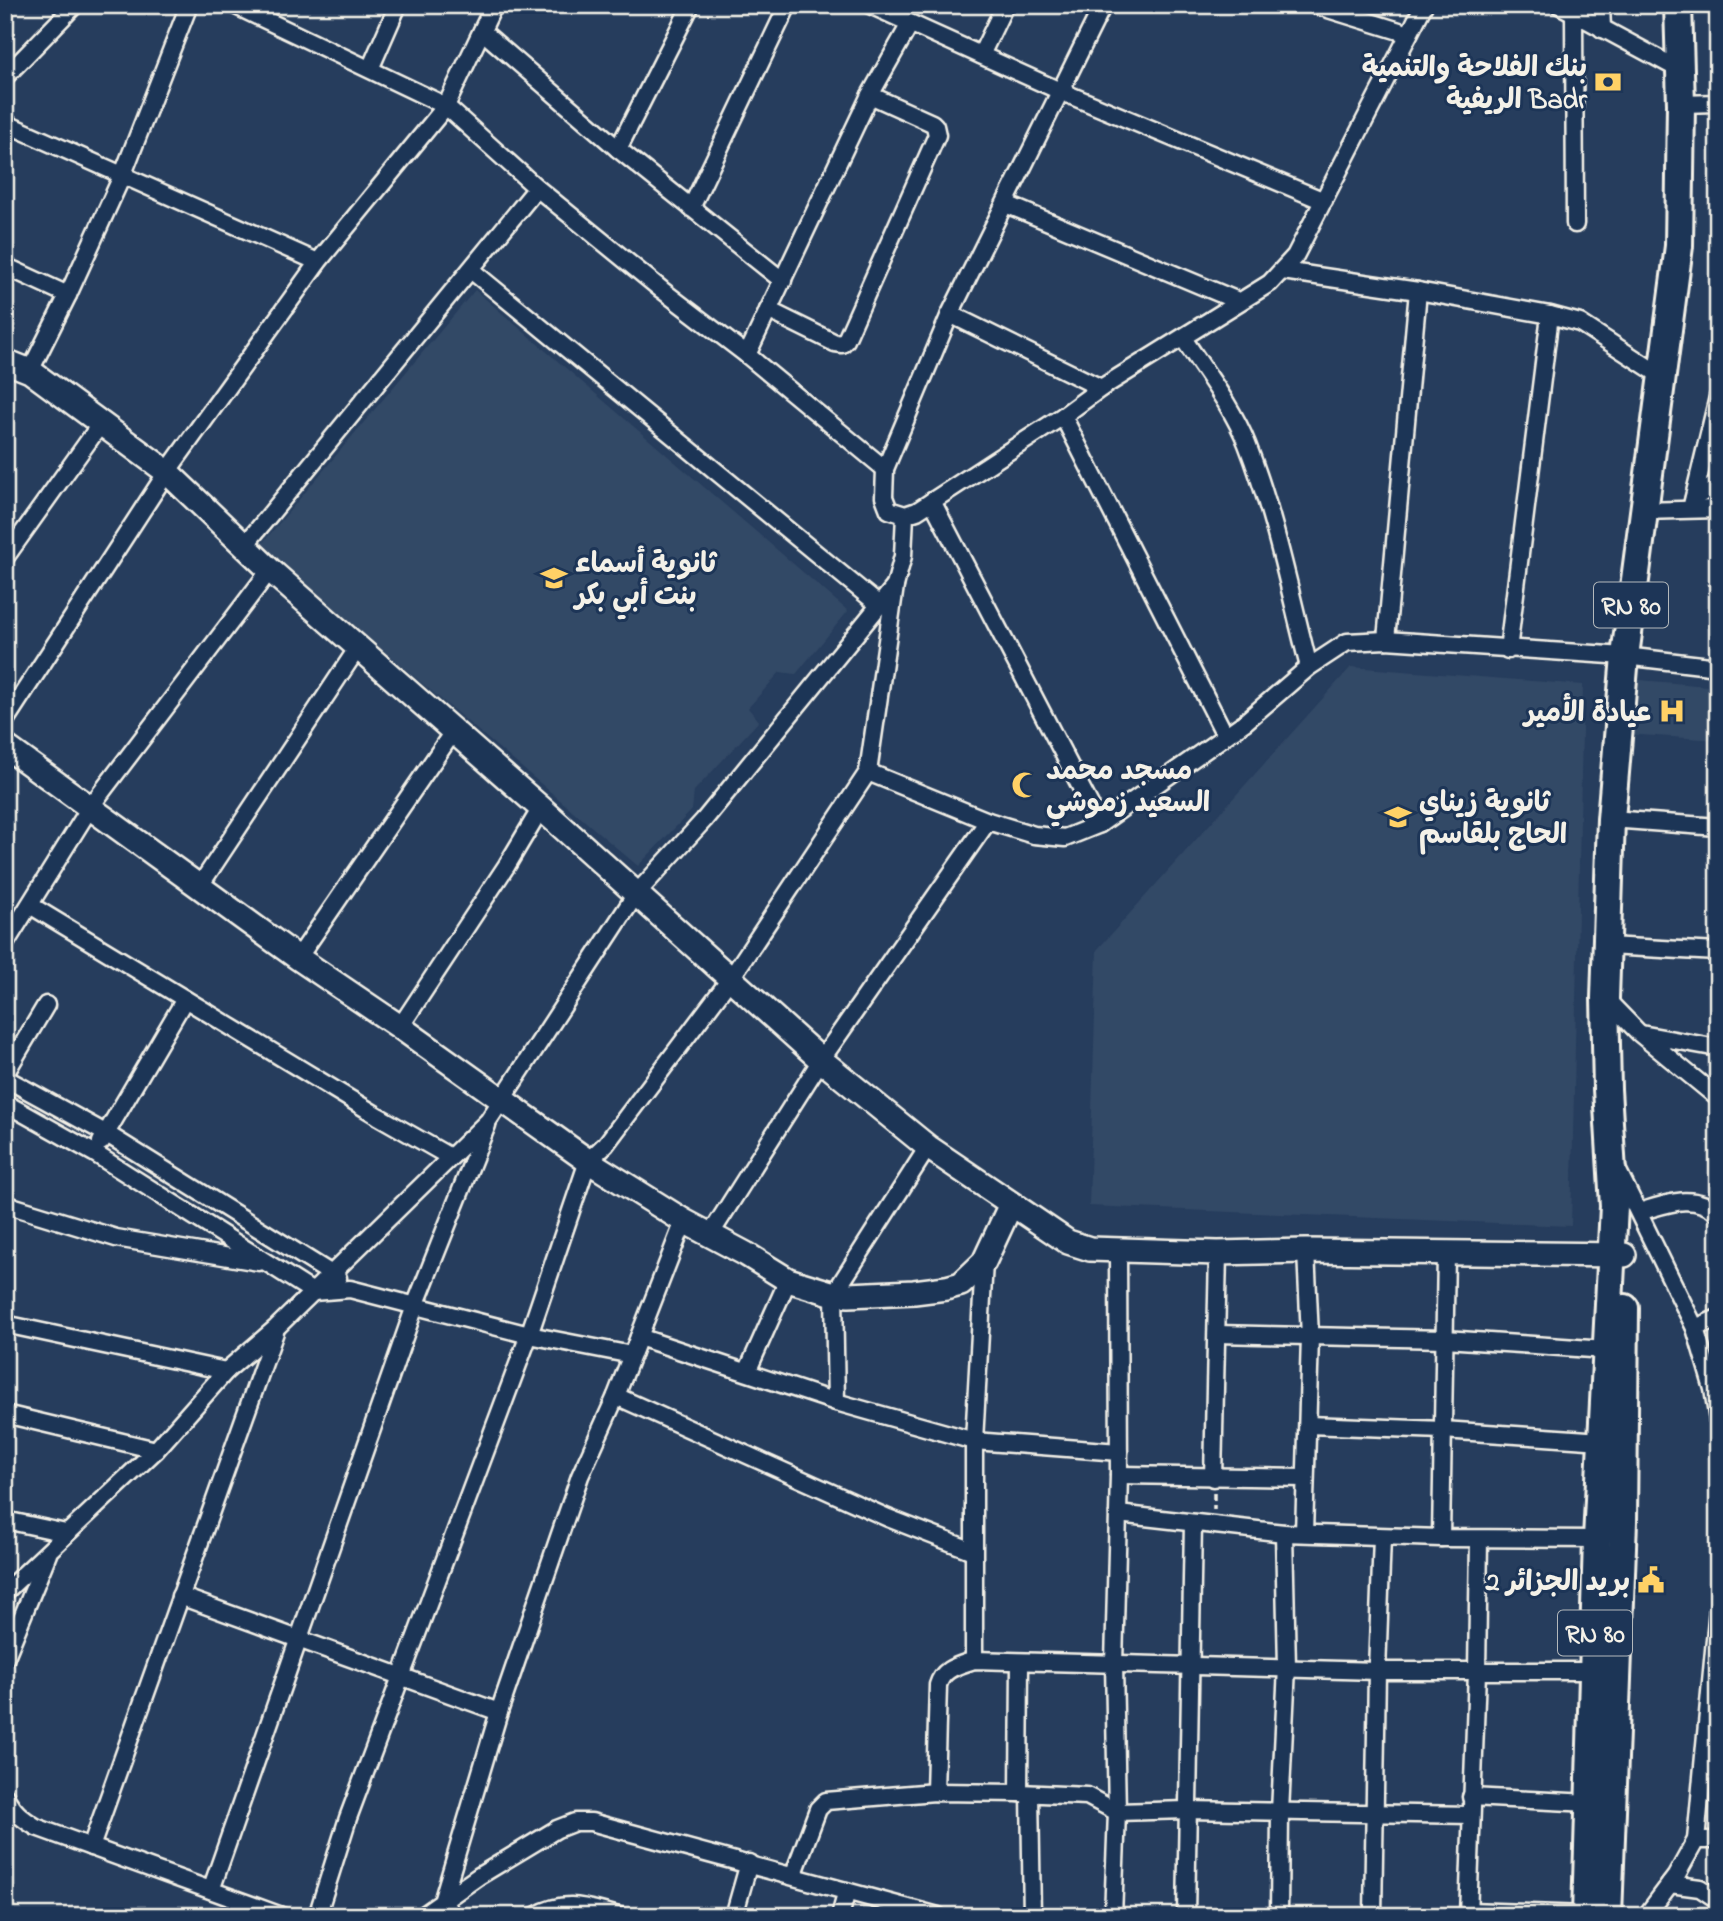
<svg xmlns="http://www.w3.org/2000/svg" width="1723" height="1921" font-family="'Indie Flower','Playpen Sans Arabic',sans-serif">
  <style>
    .built { fill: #334966 }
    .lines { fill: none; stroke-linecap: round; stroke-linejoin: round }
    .street-casing { stroke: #f4f1e8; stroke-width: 21 }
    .secondary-casing { stroke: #f4f1e8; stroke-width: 28 }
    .primary-casing { stroke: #f4f1e8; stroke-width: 32 }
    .path { stroke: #f4f1e8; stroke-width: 3.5; stroke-dasharray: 7 5; stroke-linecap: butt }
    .street { stroke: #1d3557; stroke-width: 16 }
    .secondary { stroke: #1d3557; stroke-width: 23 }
    .primary { stroke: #1d3557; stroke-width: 26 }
    .labels { text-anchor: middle; stroke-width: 6; stroke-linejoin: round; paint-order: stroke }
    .shield { fill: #1d3557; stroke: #b4b9bc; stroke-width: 2 }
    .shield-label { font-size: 26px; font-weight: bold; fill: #f4f1e8 }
    .poi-label { font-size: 28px; font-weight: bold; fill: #f4f1e8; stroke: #1d3557; text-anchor: end }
  </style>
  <rect width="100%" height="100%" fill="#263d5d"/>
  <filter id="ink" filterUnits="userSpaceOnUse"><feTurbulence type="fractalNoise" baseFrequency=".0143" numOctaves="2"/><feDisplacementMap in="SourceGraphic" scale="14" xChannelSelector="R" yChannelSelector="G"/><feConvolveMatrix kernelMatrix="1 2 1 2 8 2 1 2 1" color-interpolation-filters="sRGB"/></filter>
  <g filter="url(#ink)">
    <g class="built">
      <polygon points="475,290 848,611 796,674 780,672 748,708 759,721 694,791 692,810 638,866 260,546"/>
      <polygon points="1351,667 1583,685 1571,1226 1089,1206 1097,950"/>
      <polygon points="1629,679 1718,687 1718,740 1625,734"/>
    </g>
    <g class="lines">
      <g class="street-casing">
        <g id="street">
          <polyline points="234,5 446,106 537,188 662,290 747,355 885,469"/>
          <polyline points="870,5 1060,91 1324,201"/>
          <polyline points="1103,5 950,314 885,469 884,497 889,510 905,515 917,511 1063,416 1101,388 1270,283 1295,256 1424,5"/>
          <polyline points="1315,5 1409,34"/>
          <polyline points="1559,5 1680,70"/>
          <polyline points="1601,5 1602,29"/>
          <polyline points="1574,13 1575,224"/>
          <polyline points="482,31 618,149 783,281"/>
          <polyline points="981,55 1005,5"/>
          <polyline points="370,69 398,5"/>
          <polyline points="5,77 75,5"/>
          <polyline points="1681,104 1718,103"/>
          <polyline points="5,123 318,262"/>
          <polyline points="618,149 691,5"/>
          <polyline points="1006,204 1238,301"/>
          <polyline points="691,208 788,5"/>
          <polyline points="5,266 68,295"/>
          <polyline points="471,270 879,605"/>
          <polyline points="1283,271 1418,291 1550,315 1508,650"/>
          <polyline points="768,310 835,343 842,344 846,340 937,135 935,126 932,123 870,95"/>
          <polyline points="950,314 1101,388"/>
          <polyline points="1550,315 1580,323 1663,377"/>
          <path d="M1183 338C1205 372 1232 406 1247 444 1275 516 1290 593 1309 667"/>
          <polyline points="747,355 870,95 910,24"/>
          <polyline points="30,371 68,295 123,174 189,5"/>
          <polyline points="1063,416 1225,735"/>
          <polyline points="1694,498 1718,483"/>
          <polyline points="932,501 1100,824"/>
          <polyline points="1691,509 1718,397"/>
          <polyline points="1642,511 1718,509"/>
          <polyline points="245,545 537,188"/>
          <polyline points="5,558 102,422"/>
          <polyline points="895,586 868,772 988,821 1034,835 1065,838 1100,824 1245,722 1309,667 1347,642 1386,640 1625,656 1718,667"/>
          <polyline points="1386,640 1418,291"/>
          <polyline points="5,721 167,472 318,262 446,106 494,5"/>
          <polyline points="1611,819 1718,827"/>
          <polyline points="199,887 357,649"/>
          <polyline points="30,905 378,1116 450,1157"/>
          <polyline points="5,944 91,806 270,570"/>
          <polyline points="1607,946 1718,952"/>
          <polyline points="298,958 453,732"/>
          <polyline points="1605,998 1639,1033 1718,1098"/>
          <polyline points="400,1027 507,865 541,808"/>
          <polyline points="1641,1034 1718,1048"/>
          <polyline points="5,1074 46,1005"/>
          <polyline points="5,1078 107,1134 338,1278"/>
          <polyline points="5,1103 94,1153 313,1292 350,1289 529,1335 632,1355"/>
          <polyline points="101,1142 185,999"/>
          <polyline points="928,1147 834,1294 836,1402 974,1441 1119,1452"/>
          <polyline points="1616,1167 1695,1328 1713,1389 1718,1421"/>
          <polyline points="5,1204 116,1238 259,1262"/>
          <path d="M1639 1212C1667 1204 1693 1192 1718 1213"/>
          <polyline points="710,1235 821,1060 988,821"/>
          <polyline points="5,1324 226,1371"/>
          <polyline points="1695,1328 1718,1318"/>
          <polyline points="1217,1334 1445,1339 1606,1350"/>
          <polyline points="639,1337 836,1402"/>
          <polyline points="747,1372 788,1280"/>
          <polyline points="616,1396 888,1518 973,1551"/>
          <polyline points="5,1414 156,1450"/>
          <polyline points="1308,1425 1443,1430 1602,1441"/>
          <polyline points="1119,1475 1304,1478"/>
          <polyline points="1213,1478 1218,1253"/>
          <polyline points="1118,1514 1284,1533 1441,1538 1597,1539"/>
          <polyline points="5,1520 66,1533"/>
          <polyline points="1304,1533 1310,1337 1306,1251"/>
          <polyline points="1441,1538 1446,1254"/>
          <polyline points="5,1592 156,1450 226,1371 276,1328 488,1121 636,894 704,820 895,586 903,556 905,515"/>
          <polyline points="180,1596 499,1712"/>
          <polyline points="5,1659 48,1554"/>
          <polyline points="974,1660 974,1441 984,1262"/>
          <path d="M935 1792 938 1685C943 1668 958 1666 974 1660L1377 1671H1595"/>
          <polyline points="1019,1793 1020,1662"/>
          <polyline points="1030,1794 1032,1916"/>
          <path d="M5 1796C13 1811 21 1818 36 1827L282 1916"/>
          <polyline points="1471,1797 1590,1803"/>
          <polyline points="1696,1840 1718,1840"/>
          <polyline points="91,1847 275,1332"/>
          <polyline points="793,1876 818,1809 826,1801 935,1792 1019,1793 1087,1796 1117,1812 1187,1810 1471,1815"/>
          <polyline points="1670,1884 1700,1888 1718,1900"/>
          <polyline points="211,1890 415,1306 487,1125"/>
          <polyline points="1469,1911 1586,1915"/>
          <polyline points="317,1916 348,1818 529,1335 588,1161 606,1144 731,978 868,772"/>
          <polyline points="422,1916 479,1876 557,1829 575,1822 591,1822 938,1916"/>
          <polyline points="454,1916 442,1902 499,1712 580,1476 616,1396 684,1221"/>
          <path d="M535 1916C566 1898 587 1908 619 1916"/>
          <polyline points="734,1916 749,1863"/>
          <polyline points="840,1916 847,1891"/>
          <polyline points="1113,1916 1117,1812 1114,1664 1119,1475 1118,1250"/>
          <polyline points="1186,1916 1193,1523"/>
          <polyline points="1279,1916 1280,1812 1287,1667 1284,1533"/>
          <polyline points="1373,1916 1377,1671 1382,1537"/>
          <polyline points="1468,1916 1477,1672 1479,1539"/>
          <polyline points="1646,1916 1676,1876 1696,1840 1718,1608"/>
        </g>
      </g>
      <g class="secondary-casing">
        <g id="secondary">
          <polyline points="5,361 30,371 167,472 270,570 541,808 821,1060 928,1147 1068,1242 1090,1249 1218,1253 1306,1251 1624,1255"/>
          <polyline points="5,746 298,958 400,1027 588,1161 684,1221 746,1254 788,1280 834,1294 849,1295 914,1292 946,1288 961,1284 984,1262 1011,1204"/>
        </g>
      </g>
      <g class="primary-casing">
        <g id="primary">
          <polyline points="1586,1916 1597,1539 1614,1206 1607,1089 1605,998 1611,819 1625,656 1679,246 1681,104 1678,5"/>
          <polyline points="1608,1916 1623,1521 1625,1308"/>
        </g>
      </g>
      <polyline class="path" points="1214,1493 1214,1510"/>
      <use href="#street" class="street"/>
      <use href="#secondary" class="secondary"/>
      <use href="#primary" class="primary"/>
    </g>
  </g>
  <defs>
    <g id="bank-bare" transform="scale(2.1)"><path d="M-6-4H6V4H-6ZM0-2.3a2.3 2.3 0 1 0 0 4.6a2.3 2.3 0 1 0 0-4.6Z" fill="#ffd166" stroke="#1d3557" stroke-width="2.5" paint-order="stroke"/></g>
    <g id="school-bare" transform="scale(2.1)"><path d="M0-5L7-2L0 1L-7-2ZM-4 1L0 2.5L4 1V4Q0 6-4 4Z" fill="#ffd166" stroke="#1d3557" stroke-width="2.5" paint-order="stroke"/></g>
    <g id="hospital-bare" transform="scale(2.1)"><path d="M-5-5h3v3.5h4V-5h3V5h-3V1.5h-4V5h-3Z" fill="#ffd166" stroke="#1d3557" stroke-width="2.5" paint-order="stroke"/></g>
    <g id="mosque-bare" transform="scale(2.1)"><path d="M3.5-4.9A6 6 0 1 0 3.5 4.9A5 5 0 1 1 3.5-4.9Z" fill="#ffd166" stroke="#1d3557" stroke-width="2.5" paint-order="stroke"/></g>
    <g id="civic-bare" transform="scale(2.1)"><path d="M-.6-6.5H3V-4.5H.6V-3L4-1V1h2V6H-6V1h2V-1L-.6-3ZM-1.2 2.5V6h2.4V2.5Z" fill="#ffd166" stroke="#1d3557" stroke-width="2.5" paint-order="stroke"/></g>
  </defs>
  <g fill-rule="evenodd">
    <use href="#bank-bare" x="1608" y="82"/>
    <use href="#school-bare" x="554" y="578"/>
    <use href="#hospital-bare" x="1672" y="711"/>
    <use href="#mosque-bare" x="1025" y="785"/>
    <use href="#school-bare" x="1398" y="817"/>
    <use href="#civic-bare" x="1651" y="1580"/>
  </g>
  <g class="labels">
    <g class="shield">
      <rect x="1594" y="582.5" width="74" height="45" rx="5"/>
      <rect x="1558" y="1610.5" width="74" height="45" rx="5"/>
    </g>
    <g class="shield-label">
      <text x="1631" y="614">RN 80</text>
      <text x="1595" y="1642">RN 80</text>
    </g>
    <g class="poi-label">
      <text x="1587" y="76">بنك الفلاحة والتنمية<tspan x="1587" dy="32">الريفية Badr</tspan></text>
      <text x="575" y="572" text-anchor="start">ثانوية أسماء<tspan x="575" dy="32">بنت أبي بكر</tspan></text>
      <text x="1651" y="721">عيادة الأمير</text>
      <text x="1046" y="779" text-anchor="start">مسجد محمد<tspan x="1046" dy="32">السعيد زموشي</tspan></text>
      <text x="1419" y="811" text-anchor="start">ثانوية زيناي<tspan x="1419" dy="32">الحاج بلقاسم</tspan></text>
      <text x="1630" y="1590">بريد الجزائر 2</text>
    </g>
  </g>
  <rect width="1723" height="1921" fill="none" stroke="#1d3557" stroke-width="28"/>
  <rect x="14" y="14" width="1695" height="1893" fill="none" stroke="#f4f1e8" stroke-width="2.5" filter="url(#ink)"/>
</svg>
